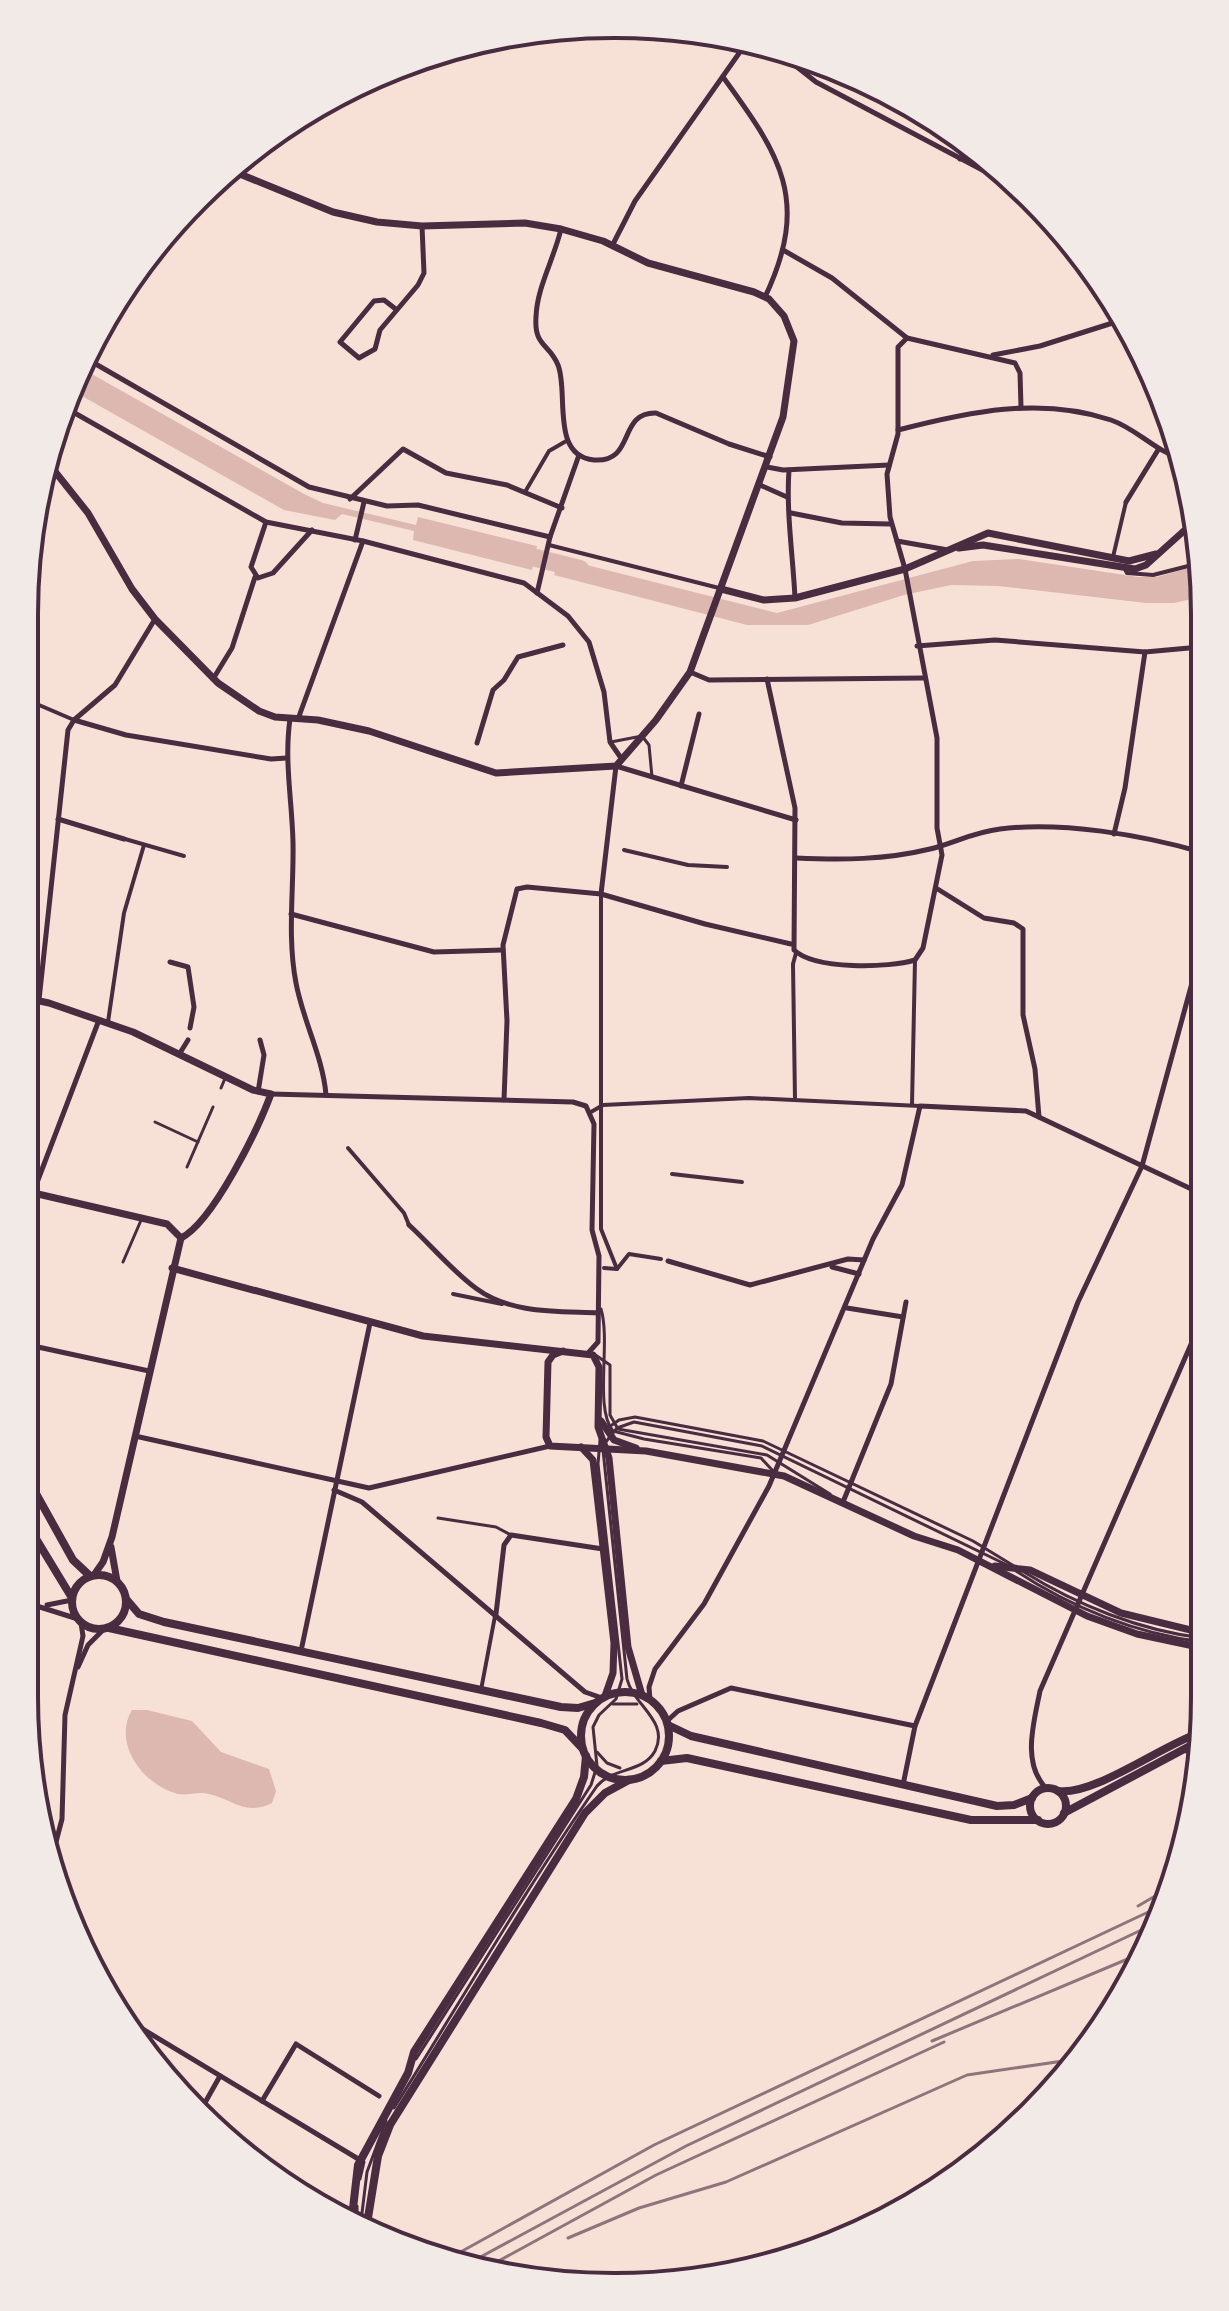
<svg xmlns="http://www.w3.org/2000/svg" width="1229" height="2311" font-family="'IBM Plex Sans',sans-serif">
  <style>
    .water { fill: #dcb8b0 }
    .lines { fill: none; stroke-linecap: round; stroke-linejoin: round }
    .river { stroke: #dcb8b0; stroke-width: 18 }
    .service { stroke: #4a2c40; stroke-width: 3 }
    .pedestrian { stroke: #4a2c40; stroke-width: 4 }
    .minor { stroke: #4a2c40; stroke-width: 5 }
    .tertiary { stroke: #4a2c40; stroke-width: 7 }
    .secondary { stroke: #4a2c40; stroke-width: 8 }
    .rail { stroke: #8f747c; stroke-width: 3 }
    .rim { fill: none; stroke: #4a2c40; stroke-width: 4 }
  </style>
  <rect width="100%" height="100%" fill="#f7e1d7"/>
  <g class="water">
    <polygon points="83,369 304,494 323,503 416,525 418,517 537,546 532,570 413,540 414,531 342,514 335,520 284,510 73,391"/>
    <polygon points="559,558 777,613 973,561 1019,559 1138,577 1157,577 1200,565 1200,597 1174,603 1146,603 998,586 951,585 904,595 808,625 747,625 554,575"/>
    <path d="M132 1710H147L192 1721 221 1752 269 1769 276 1791 272 1803C245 1816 234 1800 209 1794 198 1791 188 1796 178 1794 143 1785 112 1743 132 1710Z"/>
  </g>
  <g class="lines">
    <polyline class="river" points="512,552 580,569"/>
    <g class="service">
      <polyline points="611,742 642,736 649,745 652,777"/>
      <polyline points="221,1088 226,1076"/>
      <polyline points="155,1122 198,1142"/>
      <polyline points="187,1167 213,1107"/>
      <polyline points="123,1262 142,1218"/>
      <path d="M601 1309C611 1342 594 1408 613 1431L644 1439 761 1458 773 1471"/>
      <polyline points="594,1354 610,1365 610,1415 618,1429 767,1455 830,1494"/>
      <polyline points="609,1427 619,1420 635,1417 763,1441 973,1541 1014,1566"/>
      <polyline points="605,1443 617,1428 634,1422 762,1446 1007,1565"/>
      <polyline points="438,1518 496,1527 511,1535"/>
      <path d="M1016 1571C1072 1608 1137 1634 1203 1642"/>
      <path d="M1024 1572C1077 1605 1141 1631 1203 1638"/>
      <polyline points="613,1704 637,1704"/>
      <polyline points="597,1752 607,1763 620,1768"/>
      <polyline points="1186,1752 1202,1747"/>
      <polyline points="416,2059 591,1785 597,1766 593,1727 599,1715 616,1699 622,1679 598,1464 600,1440"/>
      <path d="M394 2108C461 2001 525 1890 597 1786 613 1767 643 1773 655 1751 670 1721 633 1705 627 1679L603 1450"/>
      <polyline points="360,2179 364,2162"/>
      <polyline points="357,2219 357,2206"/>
      <polyline points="361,2221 367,2172 386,2121"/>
    </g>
    <g class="pedestrian">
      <polyline points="525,492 549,451 568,440"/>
      <polyline points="549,545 719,588"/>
      <polyline points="1113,557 1126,502"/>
      <polyline points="1125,569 1127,573 1153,575 1200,563"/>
      <polyline points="25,699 74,720"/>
      <polyline points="125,839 184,856"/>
      <polyline points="624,850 688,865 727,867"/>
      <polyline points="601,894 601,1229 617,1269"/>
      <polyline points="108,1022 124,913 144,845"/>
      <polyline points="795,1100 793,964 796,953"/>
      <polyline points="912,1105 915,960"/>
      <polyline points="591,1112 603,1105 749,1098 920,1106"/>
      <polyline points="348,1148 404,1213 409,1225"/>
      <polyline points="672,1174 742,1182"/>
      <polyline points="604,1268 617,1269 629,1254 661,1259"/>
      <polyline points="453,1294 502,1304"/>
      <polyline points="481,1690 495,1616"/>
    </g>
    <g class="minor">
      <polyline points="773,48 816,82 1022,191"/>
      <path d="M723 77C780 155 811 200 765 297"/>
      <polyline points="960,159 968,145"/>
      <path d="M561 229C554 259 537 287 536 317 534 347 549 343 558 365 569 392 550 456 594 460 636 463 617 412 656 413L729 444 770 457"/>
      <polyline points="612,246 635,201 747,42"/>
      <polyline points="783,250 832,278 907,338 1015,363 1020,373 1021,407"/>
      <polyline points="397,310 384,300 374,301 340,342 359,358 375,349 380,330 418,285 424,273 422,226"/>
      <polyline points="993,355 1040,346 1122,320"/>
      <polyline points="87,359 309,487 387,506 418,505 550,537"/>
      <polyline points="66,408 266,522 363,541 524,583 568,616 589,642 604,692 610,742 621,758"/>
      <path d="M898 430C968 412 1040 396 1111 420 1137 429 1155 451 1182 459"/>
      <polyline points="767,467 783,470 889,465"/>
      <path d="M789 470C786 512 793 556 795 598"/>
      <polyline points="760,485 787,497"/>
      <polyline points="350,499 403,449 446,473 507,485 562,508"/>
      <polyline points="1126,502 1158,450"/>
      <polyline points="791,513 842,523 890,524"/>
      <polyline points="266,522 251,567 258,578 273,573 312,530"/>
      <polyline points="355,540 364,502"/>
      <polyline points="897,541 948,550"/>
      <polyline points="537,593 550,537 579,455"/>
      <polyline points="917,646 995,640 1145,652 1200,647"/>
      <polyline points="690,672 709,680 924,678"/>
      <polyline points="213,679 232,648 255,577"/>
      <path d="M767 679 795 808 794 950C815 970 889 968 915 960L923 948 942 855 937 828V738L905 569 890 517 887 474 898 434V347L907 338"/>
      <path d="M290 719C284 761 292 800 293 842 294 889 287 936 296 983 303 1021 323 1057 326 1095"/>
      <polyline points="298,719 363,541"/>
      <polyline points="74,720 126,735 271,759 287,758"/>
      <polyline points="477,743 493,690 504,680 518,657 563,645"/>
      <polyline points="681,786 699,714"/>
      <polyline points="58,819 124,839"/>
      <polyline points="1114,834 1125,788 1145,652"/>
      <path d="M796 858C842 860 885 860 930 849 954 843 974 832 1000 829 1061 821 1142 835 1201 852"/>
      <polyline points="936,888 984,918 1014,923 1023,929 1023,1015 1035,1069 1039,1117"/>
      <polyline points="601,894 616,766 796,820"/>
      <polyline points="291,914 434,952 503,950"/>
      <polyline points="170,962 188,967 194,1007 190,1028"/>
      <polyline points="39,1000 68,730 74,720 115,685 155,619"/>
      <polyline points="180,1053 188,1040"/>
      <polyline points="258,1092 264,1055 260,1040"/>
      <polyline points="271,1094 573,1102 586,1106 594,1124 592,1230 599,1256 598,1342 589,1352"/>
      <polyline points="504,1100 507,1021 503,945 517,889 527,887 601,894 705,924 791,944"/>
      <polyline points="33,1193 99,1020"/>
      <path d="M409 1225C431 1245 453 1272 477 1289 511 1314 559 1311 598 1313"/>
      <polyline points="668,1261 750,1285 848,1259 864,1260"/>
      <polyline points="832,1267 859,1274"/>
      <polyline points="847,1308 903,1317"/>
      <polyline points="24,1344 149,1371"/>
      <polyline points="135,1436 369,1488 550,1446"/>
      <polyline points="334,1490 362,1502 585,1692 602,1698"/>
      <polyline points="843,1502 891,1384 906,1302"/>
      <polyline points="24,1602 78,1619"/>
      <polyline points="47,1605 72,1600"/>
      <polyline points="496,1614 504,1545 511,1535 603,1549"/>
      <polyline points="301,1651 370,1323"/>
      <polyline points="78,1667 88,1645 104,1629"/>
      <polyline points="650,1700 649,1687 655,1669 704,1604 769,1486 873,1239 902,1185 920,1106 1026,1111 1202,1194"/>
      <polyline points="667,1721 678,1711 731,1688 915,1726"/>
      <polyline points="1191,1733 1204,1726"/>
      <polyline points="903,1785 915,1726 1078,1302 1142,1166 1201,950"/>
      <path d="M1047 1789C1021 1764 1034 1722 1040 1691L1202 1319"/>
      <polyline points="51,1861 62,1819 65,1715 83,1636 81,1623"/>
      <polyline points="126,2019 360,2160"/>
      <polyline points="262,2101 296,2044 379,2096"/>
      <polyline points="202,2108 220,2076"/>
    </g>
    <g class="tertiary">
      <polyline points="45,459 88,513 132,589 155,619 218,683 259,711 275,717 318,720 369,731 496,773 616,766 656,720 690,672 783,417 794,341 784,316 769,299 754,292 648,263 603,241 561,229 525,223 422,226 377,222 333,212 230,170"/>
      <polyline points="959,548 983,545 1135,569 1146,565 1196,520"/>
      <polyline points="721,589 764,600 795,598 905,569 988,533 1129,561 1156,554"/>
      <path d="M25 998 49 1003 133 1032 253 1090 271 1094C258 1129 213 1222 181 1238"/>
      <polyline points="25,1191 167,1224 181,1238"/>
      <polyline points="172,1268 423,1336 593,1355 599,1367 598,1427 609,1458 628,1647 642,1695"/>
      <polyline points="563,1351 553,1355 548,1362 546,1437 550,1446 646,1451 784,1476 914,1536 958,1550 1087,1616 1137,1634 1203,1648"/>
      <polyline points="601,1421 614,1440 636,1448"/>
      <polyline points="581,1447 593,1460 614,1643 613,1673 605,1696"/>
      <polyline points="111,1547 117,1581"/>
      <polyline points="995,1566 1030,1570 1121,1613 1203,1633"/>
      <polyline points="94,1575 103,1562 112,1537 181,1238"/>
    </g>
    <g class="secondary">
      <polyline points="24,1472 73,1560 90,1576"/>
      <polyline points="24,1519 72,1598"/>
      <circle cx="99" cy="1602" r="27"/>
      <polyline points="127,1600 139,1614 164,1622 561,1707 578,1708 595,1703"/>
      <polyline points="109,1628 541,1723 565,1730 582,1748"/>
      <circle cx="625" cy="1736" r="44"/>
      <polyline points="668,1725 691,1736 997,1806 1014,1805 1032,1798"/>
      <polyline points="661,1761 687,1758 971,1820 1038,1820"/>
      <circle cx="1048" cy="1806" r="18"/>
      <path d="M1058 1791C1095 1796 1163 1744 1204 1731"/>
      <polyline points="1064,1813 1203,1739"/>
      <polyline points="352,2217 358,2165 408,2073 414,2052 576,1799 584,1777 586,1756"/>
      <polyline points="367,2224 378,2156 390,2125 585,1813 605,1793 629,1780"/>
    </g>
    <g class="rail">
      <polyline points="1138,1906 1169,1888"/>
      <polyline points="932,2041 1142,1953"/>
      <polyline points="568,2238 639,2208 726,2182 967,2075 1070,2060"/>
      <polyline points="446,2260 654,2145 1161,1906"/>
      <polyline points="462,2267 686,2146 1154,1924"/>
      <polyline points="484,2269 656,2175 944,2042"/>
    </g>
  </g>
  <path d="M0 0H1229V2311H0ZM614 38H615A576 576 0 0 1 1191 614V1697A576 576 0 0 1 615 2273H614A576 576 0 0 1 38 1697V614A576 576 0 0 1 614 38Z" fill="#f1eae7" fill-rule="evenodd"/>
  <path class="rim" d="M614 38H615A576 576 0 0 1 1191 614V1697A576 576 0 0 1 615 2273H614A576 576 0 0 1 38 1697V614A576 576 0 0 1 614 38Z"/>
</svg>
